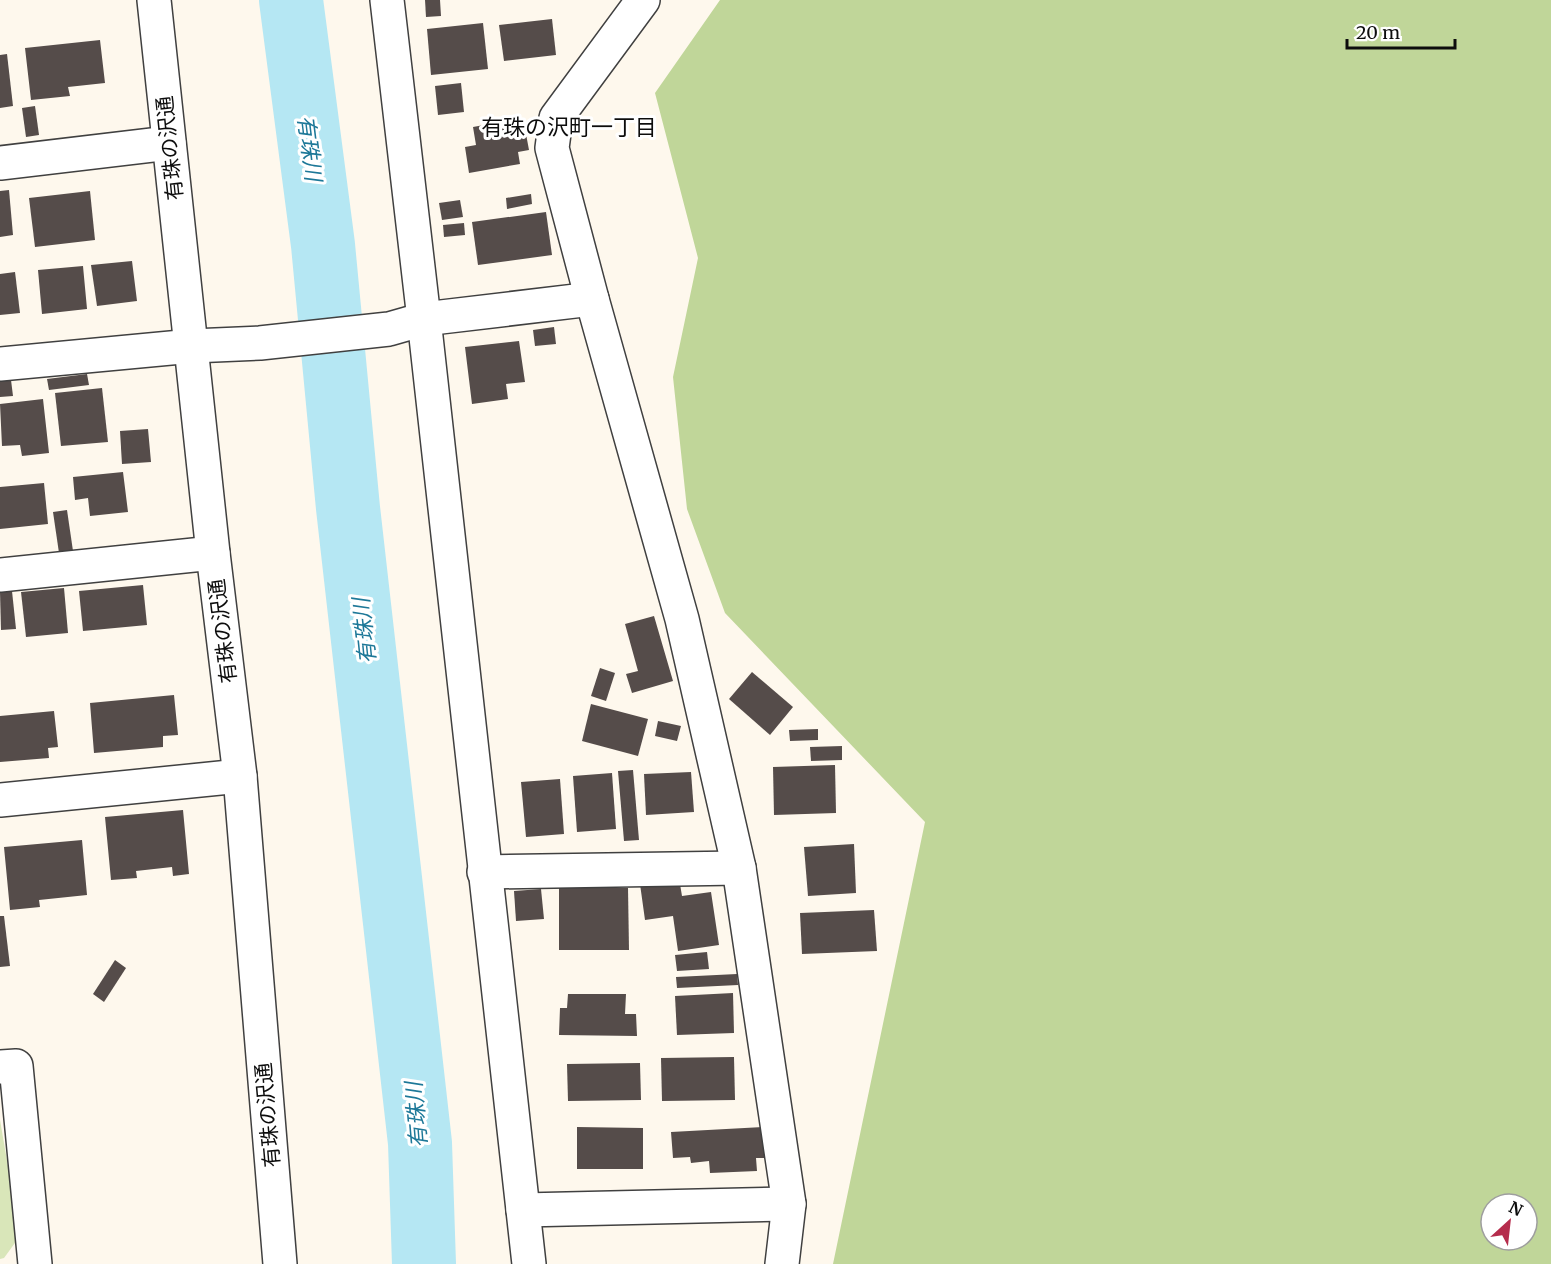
<svg xmlns="http://www.w3.org/2000/svg" width="1551" height="1264" font-family="Merriweather,'Noto Sans JP',serif">
  <style>
    .green { fill: #d9e6b9 }
    .forest { fill: #c0d699; fill-rule: evenodd }
    .lines { fill: none; stroke-linecap: round; stroke-linejoin: round }
    .river { stroke: #b5e7f3; stroke-width: 64 }
    .building { fill: #554c4a }
    .minor-casing { stroke: #404040; stroke-width: 36 }
    .minor { stroke: #fff; stroke-width: 33 }
    .labels { text-anchor: middle; stroke-width: 6; stroke-linejoin: round; paint-order: stroke }
    .street-label { font-size: 21px; fill: #0d0d0d; stroke: #fff }
    .neighbourhood-label { font-size: 22px; fill: #0d0d0d; stroke: #fff }
    .water-label { font-size: 22px; font-style: italic; fill: #1d7898; stroke: #fff }
  </style>
  <rect width="100%" height="100%" fill="#fef8ed"/>
  <polygon class="green" points="0,1120 20,1236 4,1258 0,1259"/>
  <path class="forest" d="M720 0H1551V1264H833L925 822 725 613 687 509 673 377 698 258 655 93ZM1491 1204H1527V1240H1491Z"/>
  <g class="lines">
    <polyline class="river" points="291,0 323,245 348,508 420,1143 424,1264"/>
  </g>
  <g class="building">
    <polygon points="425,0 440,0 441,16 426,17"/>
    <polygon points="552,19 556,55 504,61 499,25"/>
    <polygon points="483,23 488,69 431,75 427,29"/>
    <polygon points="100,40 105,83 68,87 70,96 31,100 25,48"/>
    <polygon points="7,54 13,106 0,108 0,55"/>
    <polygon points="461,83 464,112 438,115 435,86"/>
    <polygon points="35,106 39,135 26,137 22,108"/>
    <polygon points="523,118 529,150 518,152 520,164 469,173 465,147 476,145 473,127"/>
    <polygon points="9,190 13,235 0,237 0,191"/>
    <polygon points="90,191 95,240 35,247 29,198"/>
    <polygon points="531,194 532,204 507,209 506,198"/>
    <polygon points="460,200 463,217 442,220 439,203"/>
    <polygon points="546,212 552,255 478,265 472,222"/>
    <polygon points="464,223 465,235 444,237 443,225"/>
    <polygon points="132,261 137,301 97,306 91,265"/>
    <polygon points="83,266 87,309 42,314 38,270"/>
    <polygon points="15,272 20,313 0,315 0,274"/>
    <polygon points="554,327 556,344 535,346 533,330"/>
    <polygon points="519,341 525,382 506,384 508,399 472,404 465,347"/>
    <polygon points="87,374 89,385 49,390 47,379"/>
    <polygon points="11,380 13,396 0,397 0,381"/>
    <polygon points="102,388 108,442 61,446 55,393"/>
    <polygon points="43,399 49,453 22,456 20,445 2,446 0,404"/>
    <polygon points="148,429 151,462 122,464 120,431"/>
    <polygon points="123,472 128,512 90,516 88,498 75,500 73,477"/>
    <polygon points="44,483 48,524 0,529 0,487"/>
    <polygon points="67,510 73,551 59,553 53,512"/>
    <polygon points="143,585 147,625 83,631 79,591"/>
    <polygon points="64,588 68,633 26,637 21,592"/>
    <polygon points="12,591 16,629 1,630 0,592"/>
    <polygon points="654,616 673,681 632,693 626,674 638,671 625,624"/>
    <polygon points="600,668 615,673 606,701 591,696"/>
    <polygon points="752,672 793,707 770,735 729,699"/>
    <polygon points="174,695 178,735 163,736 163,747 94,753 90,703"/>
    <polygon points="591,704 648,719 638,756 582,741"/>
    <polygon points="54,711 58,747 48,748 49,758 0,762 0,716"/>
    <polygon points="658,721 681,726 677,741 655,736"/>
    <polygon points="818,729 818,740 790,741 789,730"/>
    <polygon points="842,746 842,760 811,761 810,747"/>
    <polygon points="835,765 836,813 774,815 773,767"/>
    <polygon points="633,770 639,840 624,841 618,771"/>
    <polygon points="691,772 694,812 646,815 644,774"/>
    <polygon points="612,773 616,829 577,832 573,776"/>
    <polygon points="560,779 564,834 526,837 521,782"/>
    <polygon points="183,810 189,874 173,876 172,867 136,871 137,878 111,880 105,817"/>
    <polygon points="82,840 87,895 39,900 40,907 10,910 4,847"/>
    <polygon points="854,844 856,893 808,896 804,847"/>
    <polygon points="679,878 682,896 711,892 719,945 678,951 673,916 645,920 640,884"/>
    <polygon points="559,888 628,888 629,950 559,950"/>
    <polygon points="541,889 544,919 516,921 514,891"/>
    <polygon points="874,910 877,951 802,954 800,913"/>
    <polygon points="0,916 4,916 10,966 0,967"/>
    <polygon points="707,952 709,969 677,971 675,955"/>
    <polygon points="115,960 126,968 104,1002 93,994"/>
    <polygon points="737,974 738,985 677,988 676,977"/>
    <polygon points="733,993 734,1033 677,1035 675,996"/>
    <polygon points="568,994 626,994 625,1014 636,1014 637,1036 559,1035 560,1008 567,1008"/>
    <polygon points="734,1057 735,1100 662,1101 661,1058"/>
    <polygon points="640,1063 641,1100 568,1101 567,1064"/>
    <polygon points="577,1127 643,1128 643,1169 577,1169"/>
    <polygon points="763,1127 765,1158 756,1158 757,1171 710,1173 709,1161 691,1163 690,1157 673,1158 671,1132"/>
  </g>
  <g class="lines">
    <g class="minor-casing">
      <g id="minor">
        <polyline points="154,0 213,553 240,776 280,1264"/>
        <polyline points="387,0 424,319 529,1264"/>
        <polyline points="643,0 556,118 552,148 592,299 682,619 739,868 789,1204 782,1264"/>
        <polyline points="0,163 169,143"/>
        <polyline points="0,364 192,346 260,343 389,329 424,319 592,299"/>
        <polyline points="0,575 213,553"/>
        <polyline points="0,800 240,776"/>
        <polyline points="484,872 739,868"/>
        <polyline points="0,1067 16,1066 35,1264"/>
        <polyline points="523,1210 789,1204"/>
      </g>
    </g>
    <use href="#minor" class="minor"/>
  </g>
  <g class="labels">
    <g class="street-label">
      <text transform="translate(170 148) rotate(-96)" y="7">有珠の沢通</text>
      <text transform="translate(223 631) rotate(-97)" y="7">有珠の沢通</text>
      <text transform="translate(268 1115) rotate(-95)" y="7">有珠の沢通</text>
    </g>
    <g class="neighbourhood-label">
      <text x="569" y="135">有珠の沢町一丁目</text>
    </g>
    <g class="water-label">
      <text transform="translate(310 148) rotate(83)" y="8">有珠川</text>
      <text transform="translate(364 631) rotate(-96)" y="8">有珠川</text>
      <text transform="translate(416 1115) rotate(-95)" y="8">有珠川</text>
    </g>
  </g>
  <g transform="translate(1509 1222) rotate(27)"><circle r="28" fill="#ffffff" stroke="#9e9e9e" stroke-width="1.5"/>
  <path d="M0-4.5L10 22L0 15L-10 22Z" fill="#b52c4c"/>
  <text y="-9" font-size="16" font-weight="bold" text-anchor="middle" fill="#0d0d0d">N</text>
  </g>
  <path d="M1347 39v9h108v-9" fill="none" stroke="#0d0d0d" stroke-width="3"/>
  <text x="1356" y="39" font-size="18" fill="#0d0d0d" stroke="#ffffff" stroke-width="4.5" paint-order="stroke">20 m</text>
</svg>
